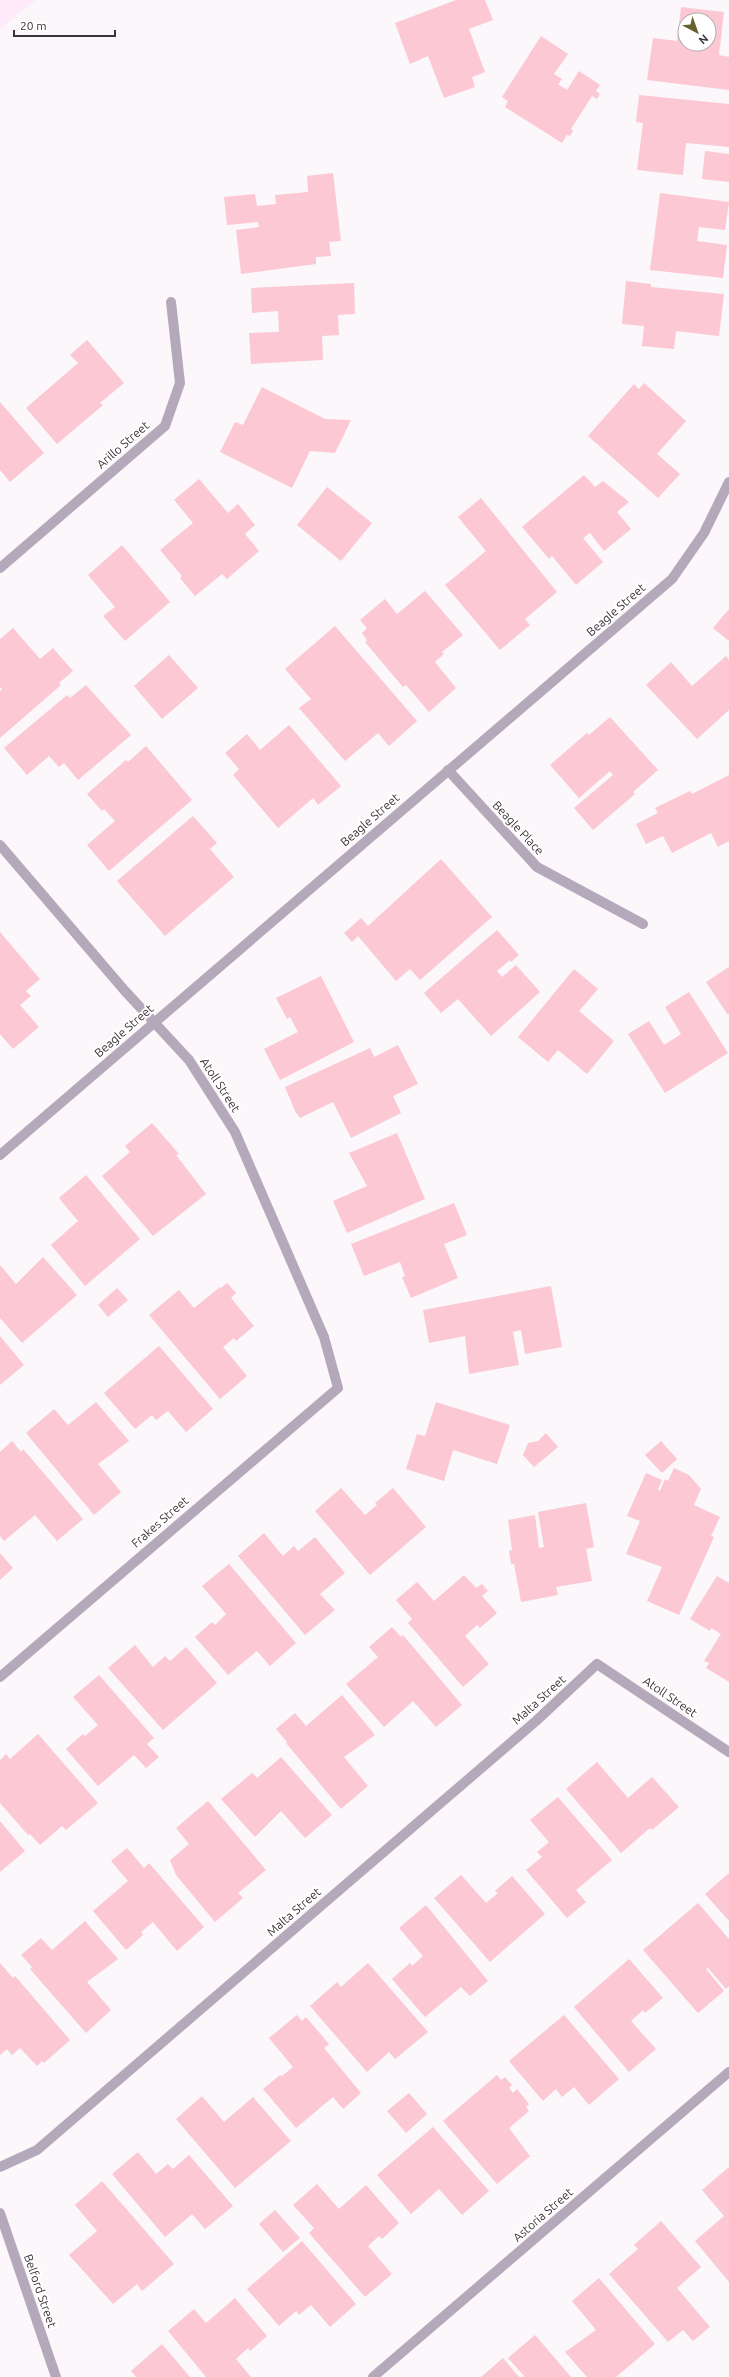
<svg xmlns="http://www.w3.org/2000/svg" width="729" height="2377" font-family="Ubuntu,sans-serif">
  <style>
    .built { fill: #feeaf8 }
    .building { fill: #fbc8d4; fill-rule: evenodd }
    .lines { fill: none; stroke-linecap: round; stroke-linejoin: round }
    .minor { stroke: #b4a9bb; stroke-width: 10 }
    .tertiary { stroke: #b4a9bb; stroke-width: 10 }
    .labels { text-anchor: middle; stroke-width: 4; stroke-linejoin: round; paint-order: stroke }
    .street-label { font-size: 12px; fill: #3c3239; stroke: #fff }
  </style>
  <rect width="100%" height="100%" fill="#fcf7fa"/>
  <polygon class="built" points="0,0 35,0 0,29"/>
  <g class="building">
    <polygon points="456,0 485,0 493,20 469,29 485,72 472,77 475,87 444,98 428,56 410,64 395,23"/>
    <path d="M681 7 724 12 719 55 729 57V90L647 80 653 38 677 41ZM685 20H709V44H685Z"/>
    <polygon points="541,36 568,54 554,74 562,79 558,84 567,90 579,71 600,85 596,91 600,94 597,99 592,96 571,129 573,131 570,136 567,135 562,143 505,107 508,101 502,97"/>
    <polygon points="639,95 729,104 729,147 686,143 683,175 637,170 643,123 636,122"/>
    <polygon points="705,151 729,154 729,182 702,179"/>
    <polygon points="333,173 341,241 329,242 331,256 316,257 316,264 241,274 236,230 259,227 258,222 227,225 224,197 255,194 257,206 276,204 275,195 308,192 307,176"/>
    <polygon points="660,193 729,202 725,230 699,227 697,241 727,245 723,278 650,270"/>
    <polygon points="626,281 651,284 651,287 724,294 719,336 676,331 674,349 642,346 644,326 622,324"/>
    <polygon points="354,283 355,314 338,315 339,335 322,336 323,360 251,364 249,333 279,332 278,311 252,313 251,288"/>
    <polygon points="87,340 124,383 100,403 103,405 57,444 26,408 78,363 70,355"/>
    <polygon points="644,383 686,421 657,454 680,474 658,498 588,436 634,384 639,389"/>
    <polygon points="262,387 325,419 351,420 335,453 310,451 292,488 220,452 235,422 243,425"/>
    <polygon points="0,402 44,453 10,482 0,470"/>
    <polygon points="584,475 595,487 603,481 629,502 617,512 631,529 604,551 590,533 583,538 603,562 576,585 552,556 549,559 522,527"/>
    <polygon points="199,479 228,513 238,504 255,525 245,534 259,551 227,579 222,574 195,596 180,578 182,576 160,550 193,523 174,500"/>
    <polygon points="327,487 372,523 341,561 297,525"/>
    <polygon points="481,498 557,592 525,619 530,625 500,650 445,585 486,551 458,517"/>
    <polygon points="122,545 170,602 125,641 103,616 115,607 88,575"/>
    <polygon points="425,591 463,635 442,652 444,654 435,662 456,688 429,712 406,685 403,687 365,642 367,640 362,633 367,628 360,620 385,599 397,614"/>
    <polygon points="729,609 729,641 713,628"/>
    <polygon points="335,626 417,721 389,746 378,733 345,761 299,708 311,699 285,669"/>
    <polygon points="13,628 40,659 53,648 73,671 59,683 61,685 0,738 0,691 2,689 0,687 0,639"/>
    <polygon points="169,655 198,688 162,719 134,686"/>
    <polygon points="726,656 729,660 729,710 697,739 646,685 671,662 692,686"/>
    <polygon points="86,685 131,735 78,780 64,763 59,767 49,756 27,775 4,748 67,695 70,698"/>
    <polygon points="610,717 658,770 633,792 635,794 593,830 574,808 613,775 610,771 579,798 550,765 587,733 589,735"/>
    <polygon points="289,725 341,786 318,805 313,798 278,828 233,775 239,769 225,753 247,734 260,750"/>
    <polygon points="146,746 192,800 109,871 87,845 115,821 104,809 102,811 87,794 126,760 128,762"/>
    <polygon points="729,775 729,841 718,847 711,833 672,853 663,836 646,844 636,824 658,813 655,808 690,791 692,794"/>
    <polygon points="193,816 217,843 210,849 234,877 165,936 117,881"/>
    <polygon points="441,859 492,917 420,980 410,969 396,981 358,936 352,942 344,933 361,918 368,926"/>
    <polygon points="497,930 519,955 511,962 510,960 497,971 502,977 516,965 540,992 491,1036 458,999 441,1013 424,993"/>
    <polygon points="0,932 40,979 26,991 31,996 20,1005 39,1027 13,1049 0,1034"/>
    <polygon points="729,967 729,1014 728,1015 706,982"/>
    <polygon points="574,969 598,989 579,1011 614,1041 587,1074 558,1050 548,1062 518,1037"/>
    <polygon points="321,976 354,1042 280,1080 264,1049 298,1032 290,1017 287,1019 276,998"/>
    <polygon points="689,992 728,1053 665,1093 628,1034 649,1021 664,1045 681,1034 665,1007"/>
    <polygon points="398,1045 418,1084 393,1096 401,1113 351,1138 333,1102 300,1118 295,1111 285,1087 370,1048 374,1057"/>
    <polygon points="152,1123 179,1154 176,1155 206,1194 153,1236 102,1176 130,1152 125,1146"/>
    <polygon points="397,1133 425,1199 347,1233 333,1201 367,1186 349,1153"/>
    <polygon points="86,1175 140,1239 85,1286 51,1245 78,1221 59,1198"/>
    <polygon points="454,1203 467,1235 444,1244 458,1278 411,1298 402,1277 405,1276 400,1262 364,1276 351,1244"/>
    <polygon points="43,1257 77,1295 22,1343 0,1318 0,1265 16,1284"/>
    <polygon points="227,1283 236,1293 231,1298 254,1326 236,1341 234,1338 223,1347 247,1376 220,1399 149,1315 179,1290 194,1308 220,1287 221,1288"/>
    <polygon points="551,1286 562,1347 525,1354 521,1330 513,1332 519,1365 469,1374 465,1336 429,1343 423,1310"/>
    <polygon points="117,1288 128,1300 108,1317 98,1305"/>
    <polygon points="0,1336 24,1365 0,1385"/>
    <polygon points="159,1346 213,1409 186,1432 168,1411 156,1420 152,1415 135,1429 104,1393"/>
    <polygon points="96,1402 129,1441 98,1464 121,1492 94,1515 26,1433 54,1409 68,1425"/>
    <polygon points="436,1402 510,1425 497,1464 453,1450 444,1481 406,1469 417,1434 425,1436"/>
    <polygon points="546,1433 558,1447 534,1467 523,1455 528,1443 538,1441"/>
    <polygon points="12,1441 21,1452 23,1449 83,1519 57,1541 35,1515 4,1541 0,1536 0,1452"/>
    <polygon points="661,1441 677,1459 662,1473 645,1455"/>
    <polygon points="674,1468 689,1475 701,1489 694,1505 720,1517 711,1536 714,1537 679,1615 647,1601 662,1567 626,1554 640,1521 627,1516 646,1473 662,1480 658,1489 660,1491 665,1479 668,1481"/>
    <polygon points="341,1488 365,1515 377,1505 375,1503 393,1488 426,1527 370,1575 315,1511"/>
    <polygon points="586,1503 594,1547 586,1549 592,1581 556,1587 558,1595 521,1602 514,1564 511,1564 509,1551 512,1550 508,1520 535,1515 539,1548 544,1547 538,1512"/>
    <polygon points="264,1533 283,1556 294,1546 298,1551 315,1537 345,1573 320,1594 335,1610 305,1635 238,1556"/>
    <polygon points="0,1553 13,1568 0,1580"/>
    <polygon points="229,1564 296,1643 270,1666 257,1651 228,1675 195,1637 212,1622 215,1625 226,1614 202,1586"/>
    <polygon points="464,1575 476,1588 482,1584 488,1591 482,1596 497,1613 480,1628 477,1625 465,1636 489,1664 463,1687 408,1623 412,1619 396,1600 417,1582 434,1601"/>
    <polygon points="717,1576 729,1583 729,1682 706,1668 709,1663 704,1661 721,1634 711,1628 710,1631 690,1619"/>
    <polygon points="392,1627 401,1637 403,1635 462,1705 436,1727 413,1701 384,1727 346,1684 378,1657 369,1647"/>
    <polygon points="135,1645 153,1667 165,1656 170,1661 186,1647 217,1683 163,1730 108,1668"/>
    <polygon points="99,1675 154,1738 147,1744 159,1757 146,1768 134,1755 98,1786 66,1749 83,1734 85,1736 98,1725 73,1697"/>
    <polygon points="342,1695 375,1735 344,1757 368,1786 341,1809 286,1743 287,1742 276,1729 295,1713 306,1726"/>
    <polygon points="38,1734 98,1803 66,1830 62,1826 40,1845 30,1834 28,1835 0,1803 0,1760 6,1754 10,1759"/>
    <polygon points="281,1757 332,1815 305,1838 281,1811 255,1837 221,1799 252,1773 257,1778"/>
    <polygon points="597,1762 628,1798 652,1777 679,1807 652,1830 650,1828 621,1853 566,1789"/>
    <polygon points="558,1797 612,1860 576,1890 586,1902 567,1918 526,1870 542,1857 537,1852 549,1842 530,1820"/>
    <polygon points="208,1801 266,1870 238,1893 243,1898 215,1922 176,1875 170,1860 189,1844 176,1828"/>
    <polygon points="0,1821 25,1851 0,1872"/>
    <polygon points="127,1848 144,1868 149,1863 204,1927 177,1951 153,1922 141,1932 143,1935 126,1950 93,1911 128,1881 111,1861"/>
    <polygon points="729,1873 729,1921 705,1894"/>
    <polygon points="461,1875 486,1903 498,1893 495,1891 512,1876 545,1914 490,1962 434,1898"/>
    <polygon points="698,1903 729,1939 729,1986 726,1989 708,1968 706,1969 724,1991 698,2013 643,1950"/>
    <polygon points="426,1905 488,1981 470,1996 461,1987 425,2017 392,1979 410,1963 412,1966 423,1956 399,1928"/>
    <polygon points="85,1921 118,1959 87,1982 111,2010 86,2033 30,1969 32,1967 21,1955 41,1938 52,1950"/>
    <polygon points="629,1959 663,1998 645,2013 643,2010 631,2021 656,2049 629,2072 574,2007"/>
    <polygon points="0,1963 13,1978 15,1976 70,2040 44,2063 42,2061 37,2066 20,2048 12,2055 7,2049 0,2055"/>
    <polygon points="368,1963 428,2032 395,2059 389,2052 367,2072 310,2006 337,1982 341,1987"/>
    <polygon points="297,2015 302,2021 306,2017 329,2044 324,2048 361,2093 343,2109 333,2097 296,2128 263,2089 280,2075 282,2076 293,2067 269,2038"/>
    <polygon points="564,2015 619,2079 589,2105 574,2087 562,2097 556,2089 543,2101 509,2061"/>
    <polygon points="497,2075 501,2080 505,2077 512,2085 509,2088 513,2093 517,2089 529,2104 526,2107 529,2111 509,2128 530,2156 497,2184 443,2121"/>
    <polygon points="409,2093 427,2114 406,2133 387,2111"/>
    <polygon points="202,2096 224,2122 253,2097 291,2141 235,2188 176,2119"/>
    <polygon points="433,2127 489,2191 462,2215 439,2189 411,2214 377,2175"/>
    <polygon points="138,2152 156,2174 168,2164 173,2169 189,2155 233,2206 205,2229 192,2214 165,2237 112,2174"/>
    <polygon points="729,2167 729,2282 695,2241 724,2216 702,2190"/>
    <polygon points="102,2181 174,2264 142,2291 137,2284 113,2304 69,2255 97,2231 75,2205"/>
    <polygon points="317,2184 339,2209 366,2185 399,2223 382,2239 379,2236 368,2246 392,2274 365,2297 309,2233 314,2228 293,2205"/>
    <polygon points="275,2210 300,2238 283,2252 259,2224"/>
    <polygon points="661,2221 701,2267 677,2288 710,2327 693,2341 683,2330 668,2342 609,2274 638,2249 634,2245"/>
    <polygon points="302,2241 356,2304 330,2327 311,2305 299,2315 296,2311 279,2326 247,2289"/>
    <polygon points="599,2278 655,2344 616,2377 587,2377 565,2352 596,2330 572,2301"/>
    <polygon points="235,2298 267,2336 250,2351 248,2348 236,2359 251,2377 206,2377 168,2331 194,2309 206,2323"/>
    <polygon points="535,2335 571,2377 525,2377 508,2358"/>
    <polygon points="162,2344 190,2377 136,2377 131,2371"/>
    <polygon points="503,2358 519,2377 481,2377"/>
  </g>
  <g class="lines">
    <g class="minor">
      <polyline points="0,568 165,426 180,383 171,302"/>
      <polyline points="448,770 537,867 643,924"/>
      <polyline points="0,845 125,991 189,1060 235,1132 324,1337 338,1388 0,1677"/>
      <polyline points="0,2167 37,2150 536,1721 597,1664 729,1752"/>
      <polyline points="0,2213 56,2377"/>
      <polyline points="373,2377 729,2072"/>
    </g>
    <polyline class="tertiary" points="0,1155 672,579 704,533 729,482"/>
  </g>
  <g class="labels">
    <g class="street-label">
      <text transform="translate(123 445) rotate(-41)" y="4">Arillo Street</text>
      <text transform="translate(616 610) rotate(-41)" y="4">Beagle Street</text>
      <text transform="translate(370 820) rotate(-41)" y="4">Beagle Street</text>
      <text transform="translate(518 828) rotate(47)" y="4">Beagle Place</text>
      <text transform="translate(124 1031) rotate(-41)" y="4">Beagle Street</text>
      <text transform="translate(220 1085) rotate(57)" y="4">Atoll Street</text>
      <text transform="translate(160 1522) rotate(-41)" y="4">Frakes Street</text>
      <text transform="translate(670 1697) rotate(34)" y="4">Atoll Street</text>
      <text transform="translate(539 1700) rotate(-42)" y="4">Malta Street</text>
      <text transform="translate(294 1912) rotate(-41)" y="4">Malta Street</text>
      <text transform="translate(543 2215) rotate(-41)" y="4">Astoria Street</text>
      <text transform="translate(40 2291) rotate(71)" y="4">Belford Street</text>
    </g>
  </g>
  <g transform="translate(697 32) rotate(139)"><circle r="19" fill="#ffffff" stroke="#b1adb0"/>
  <path d="M0-3L7 15L0 10L-7 15Z" fill="#67612e"/>
  <text y="-6" font-size="11" font-weight="bold" text-anchor="middle" fill="#3c3239">N</text>
  </g>
  <path d="M14 30v6h101v-6" fill="none" stroke="#3c3239" stroke-width="2"/>
  <text x="20" y="30" font-size="12" fill="#3c3239" stroke="#ffffff" stroke-width="3" paint-order="stroke">20 m</text>
</svg>
